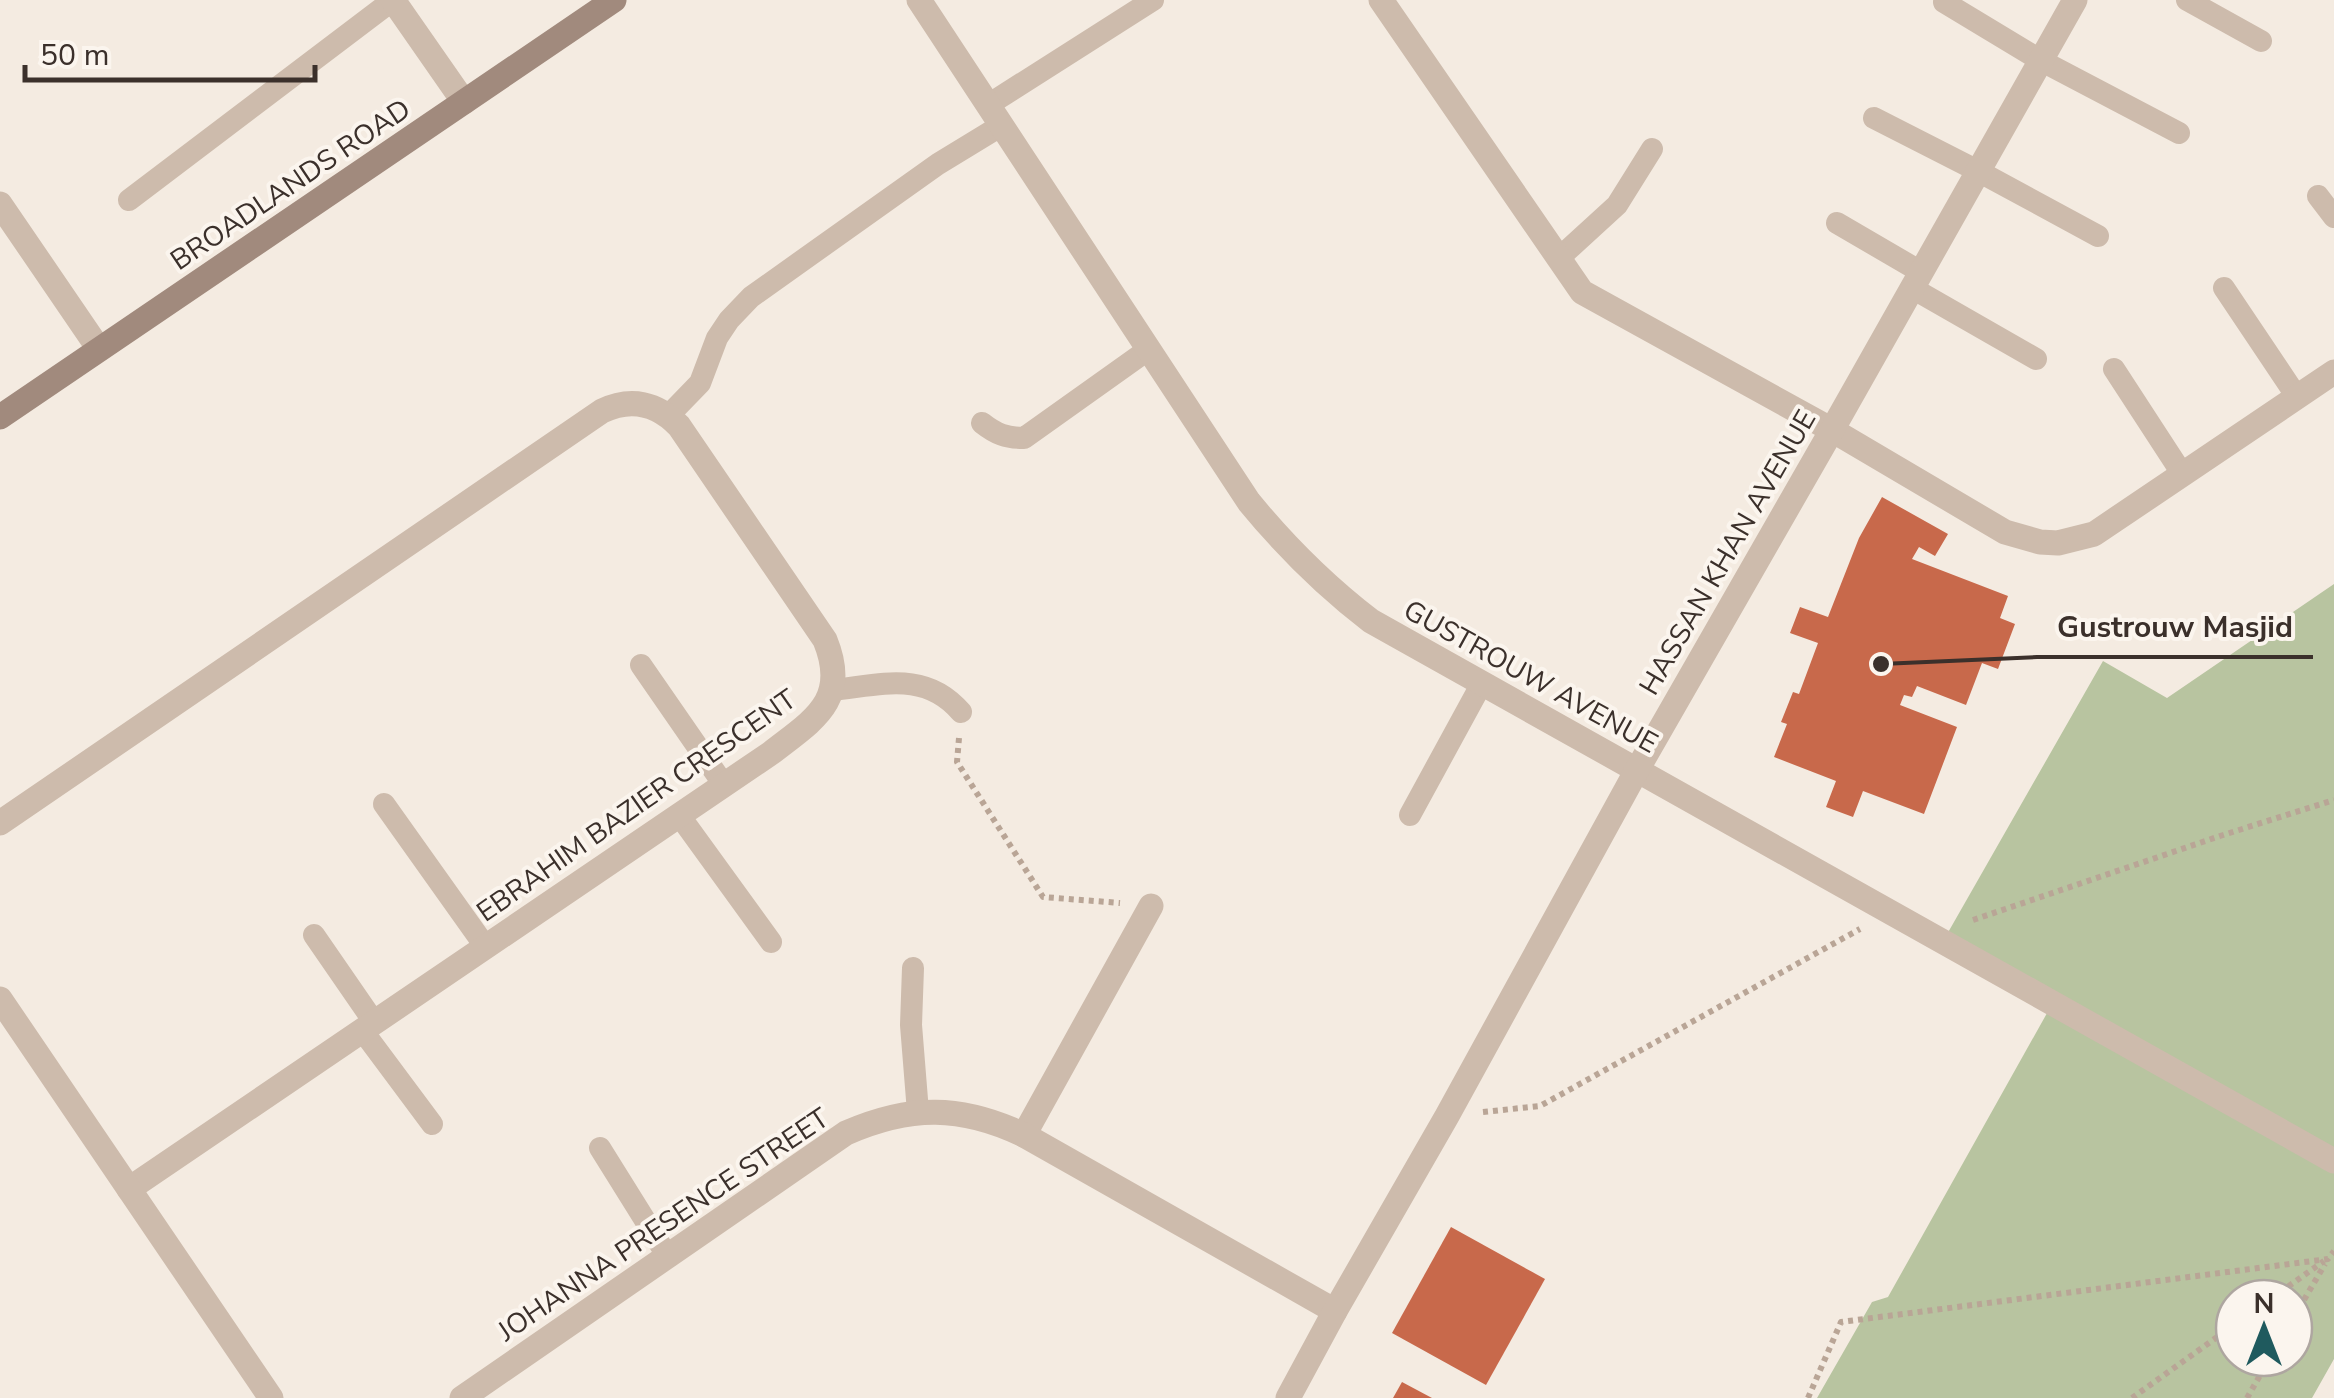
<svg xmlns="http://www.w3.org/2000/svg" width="2334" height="1398" font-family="'Nunito Sans',sans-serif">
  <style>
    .green { fill: #b8c4a0; fill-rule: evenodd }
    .building { fill: #c8694b }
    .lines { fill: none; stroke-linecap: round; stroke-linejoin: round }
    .path { stroke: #b9a596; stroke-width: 6; stroke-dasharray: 5 5; stroke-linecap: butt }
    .lane { stroke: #cdbbac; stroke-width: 22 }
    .street { stroke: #cdbbac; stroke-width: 25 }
    .secondary { stroke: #a18a7d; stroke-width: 25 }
    .labels { text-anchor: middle; stroke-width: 8; stroke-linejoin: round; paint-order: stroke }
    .street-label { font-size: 28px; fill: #3b302b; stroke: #fbf5ee }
    .leader { fill: none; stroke: #3b302b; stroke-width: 4 }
    .callout-dot { fill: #3b302b; stroke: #fbf5ee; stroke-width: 4 }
    .callout-label { font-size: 30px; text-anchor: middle; font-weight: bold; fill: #3b302b; stroke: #fbf5ee; stroke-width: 8; stroke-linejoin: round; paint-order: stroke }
  </style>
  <rect width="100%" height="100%" fill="#f4ebe1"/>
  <path class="green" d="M2334 584V1359L2312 1398H1817L1872 1302 1888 1297 2051 1006 1942 943 2103 661 2167 698ZM2234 1298H2294V1358H2234Z"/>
  <g class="building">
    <polygon points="1882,497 1948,534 1935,556 1919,547 1912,559 2008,596 2000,618 2015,624 1998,669 1982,663 1966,705 1917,686 1912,697 1904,695 1900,705 1957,727 1924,814 1863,791 1853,817 1826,807 1836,781 1774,757 1787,724 1781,722 1793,692 1799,694 1818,643 1790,633 1800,607 1828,617 1859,538"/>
    <polygon points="1451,1227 1545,1279 1486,1385 1392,1333"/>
    <polygon points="1402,1382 1432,1398 1393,1398"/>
  </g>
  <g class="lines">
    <g class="path">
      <polyline points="959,738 957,762 1043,897 1120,903"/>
      <polyline points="1973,920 2220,836 2334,800"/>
      <polyline points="1483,1112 1540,1106 1860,929"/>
      <polyline points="2272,1298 2324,1261"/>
      <polyline points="2294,1317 2325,1264"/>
      <polyline points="1808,1398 1841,1322 2328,1259 2334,1251"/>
      <polyline points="2132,1398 2234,1325"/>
      <polyline points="2247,1398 2270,1358"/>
    </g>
    <g class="lane">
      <polyline points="2187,0 2261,41"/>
      <polyline points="1944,2 2040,60 2179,133"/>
      <polyline points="988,105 1153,0"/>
      <polyline points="1874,118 1978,171 2098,236"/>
      <polyline points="2318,196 2334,217"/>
      <polyline points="129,200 393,0"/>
      <polyline points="1837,223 1921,272"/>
      <polyline points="1559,258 1617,205 1652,149"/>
      <polyline points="1912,288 2036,359"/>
      <polyline points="2224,288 2297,397"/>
      <polyline points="2114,369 2183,475"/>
      <polyline points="669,415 700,383 717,338 729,320 751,297 938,164 1002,125"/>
      <path d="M982 423C996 434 1006 438 1024 438L1149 349"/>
      <polyline points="641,665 724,785"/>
      <path d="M832 690C881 685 925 670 961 712"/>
      <polyline points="384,804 485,946"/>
      <polyline points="679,815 771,942"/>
      <polyline points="1410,815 1482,683"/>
      <polyline points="314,935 374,1022"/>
      <polyline points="913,968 911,1025 918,1112"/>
      <polyline points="362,1030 432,1124"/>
      <polyline points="600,1148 668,1257"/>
    </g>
    <g class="street">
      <polyline points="393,0 464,102"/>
      <path d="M919 0 1249 502C1286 547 1324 585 1371 621L2334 1161"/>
      <polyline points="1381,0 1582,292 1832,430 2005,532 2040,542 2058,543 2094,534 2334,372"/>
      <polyline points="0,204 99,349"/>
      <path d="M0 823 602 411C631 397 657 403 679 426L825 640C850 701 813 720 771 753L129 1189"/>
      <polyline points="0,999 271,1398"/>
      <polyline points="1024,1135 1151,906"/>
      <path d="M462 1398 846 1133C910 1105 961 1105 1024 1135L1335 1311"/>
      <polyline points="1288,1398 1335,1311 1447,1116 1637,770 1832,430 2075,0"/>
    </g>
    <polyline class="secondary" points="0,417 614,0"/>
  </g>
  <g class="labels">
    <g class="street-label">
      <text transform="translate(290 184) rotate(-34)" y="10">BROADLANDS ROAD</text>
      <text transform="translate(1727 552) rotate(-60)" y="10">HASSAN KHAN AVENUE</text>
      <text transform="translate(1531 676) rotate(29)" y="10">GUSTROUW AVENUE</text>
      <text transform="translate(636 805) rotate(-35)" y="10">EBRAHIM BAZIER CRESCENT</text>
      <text transform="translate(663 1224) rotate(-34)" y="10">JOHANNA PRESENCE STREET</text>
    </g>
  </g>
  <path class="leader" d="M1881 664L2037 657H2313"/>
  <circle class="callout-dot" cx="1881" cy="664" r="10"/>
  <g class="callout-label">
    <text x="2175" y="637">Gustrouw Masjid</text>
  </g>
  <g transform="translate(2264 1328)"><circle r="48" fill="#fbf5ee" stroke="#aea6a0" stroke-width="2.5"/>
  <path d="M0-8L18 38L0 25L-18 38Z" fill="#1f5a5e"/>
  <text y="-15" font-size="28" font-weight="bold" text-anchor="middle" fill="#3b302b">N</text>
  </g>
  <path d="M25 65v15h290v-15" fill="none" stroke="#3b302b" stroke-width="5"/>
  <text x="40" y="65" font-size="30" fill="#3b302b" stroke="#fbf5ee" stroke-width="8" paint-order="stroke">50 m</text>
</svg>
